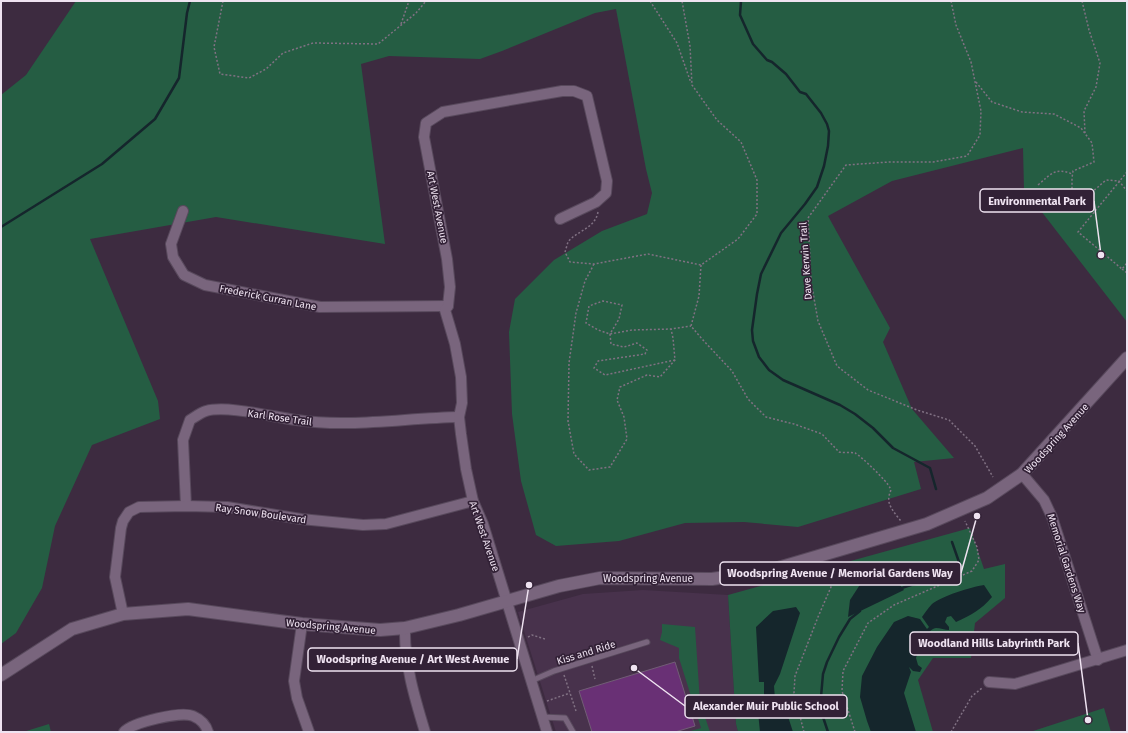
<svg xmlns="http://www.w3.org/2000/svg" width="1128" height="733" font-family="'Fira Sans',sans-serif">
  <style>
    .built { fill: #48324c }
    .green { fill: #255d43 }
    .water { fill: #15262c }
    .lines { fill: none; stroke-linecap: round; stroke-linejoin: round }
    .stream { stroke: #15262c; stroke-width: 2.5 }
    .building { fill: #693075; stroke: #715d75 }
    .lane-casing { stroke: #58495c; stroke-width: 7 }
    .street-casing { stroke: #58495c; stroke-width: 12 }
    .secondary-casing { stroke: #58495c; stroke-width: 14 }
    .path { stroke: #807183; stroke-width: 1.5; stroke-dasharray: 2 2; stroke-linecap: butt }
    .lane { stroke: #79657d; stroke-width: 5 }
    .street { stroke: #79657d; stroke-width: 10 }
    .secondary { stroke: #79657d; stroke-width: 12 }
    .labels { text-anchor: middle; stroke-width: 3.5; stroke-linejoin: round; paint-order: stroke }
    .street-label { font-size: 10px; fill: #efe3f1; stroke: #322136 }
    .leader { fill: none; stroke: #efe3f1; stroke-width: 1.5 }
    .callout-dot { fill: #efe3f1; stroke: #322136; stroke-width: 1.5 }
    .callout { fill: #322136; stroke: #efe3f1; stroke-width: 1.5 }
    .callout-label { font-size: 11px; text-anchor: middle; font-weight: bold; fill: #efe3f1 }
  </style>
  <rect width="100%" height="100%" fill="#3d2b40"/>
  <polygon class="built" points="643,590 728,595 736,724 738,732 556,732 518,612 583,594"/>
  <g class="green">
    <polygon points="76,1 1127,1 1127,322 1024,189 1023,148 892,181 828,216 890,328 883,342 912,409 954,458 914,462 921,489 798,527 744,522 685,523 619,541 556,546 536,535 521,481 512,414 509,332 515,299 554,260 602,231 647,214 652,193 646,169 616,9 595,13 502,51 480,59 389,56 361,64 385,244 216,217 90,239 158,401 160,419 92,445 55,526 42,588 16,633 1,644 1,95 26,75"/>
    <polygon points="970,528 984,569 1005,564 1005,598 975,623 971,658 933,658 918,680 933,732 738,732 736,724 728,595"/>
    <polygon points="662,624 695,627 700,702 710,732 687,732 701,728 679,658 679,648 660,640 662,632"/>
    <polygon points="1104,708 1111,732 1030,732"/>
    <polygon points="49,724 51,732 23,732"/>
  </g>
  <g class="water">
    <polygon points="894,577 904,590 848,617 850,600 863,580"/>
    <path d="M984 585 992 597C981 610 971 615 956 622L951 616 947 617 945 622 949 627V630C945 630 940 628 936 628 925 630 920 649 916 658L918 665 922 668 920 672 913 671 909 667 911 672 904 693 916 732H871L867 721 860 697 862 676 877 647 894 622 908 616 920 619 927 629 929 627 922 617C925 613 928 608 932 604 942 596 971 587 984 585Z"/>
    <polygon points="796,607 800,613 780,674 774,686 775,699 784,704 793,732 760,732 757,702 764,697 764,682 759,682 756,627 773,611"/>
  </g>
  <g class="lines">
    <g class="stream">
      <polyline points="741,1 740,15 753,44 767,60 772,62 786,74 800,92 806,94 821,113 827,124 829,131 828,146 824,166 817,187 805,204 781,233 761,274 757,294 752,330 753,341 759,357 769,370 783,380 840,405 855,414 873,428 893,448 930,468 936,489"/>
      <polyline points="1,227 102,164 155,119 179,78 187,13 190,1"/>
      <path d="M900 589C907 585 916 584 924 582 934 579 955 570 959 562L952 542"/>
      <polyline points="828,732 820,708 823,674 827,662 839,637 850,619 860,611"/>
    </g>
  </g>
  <polygon class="building" points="675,662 695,726 675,732 592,732 579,691"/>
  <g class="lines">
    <g class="lane-casing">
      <g id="lane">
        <polyline points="531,681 554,671 647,642"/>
        <polyline points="542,717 565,718 573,732"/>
      </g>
    </g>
    <g class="street-casing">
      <g id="street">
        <polyline points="183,211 171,244 173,257 184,275 205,285 320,307 448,306"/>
        <polyline points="1022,474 1044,500 1052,517 1098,660"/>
        <path d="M186 506 183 440 190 420C195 417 200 413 206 411 227 405 273 417 296 420 350 428 405 418 459 417"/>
        <polyline points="123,614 115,577 121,528 123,521 129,512 139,507 186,506 227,507 301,519 363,525 386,524 473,501"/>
        <polyline points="302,624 294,681 297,698 309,732"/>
        <path d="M405 628C404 663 415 699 425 732"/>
        <polyline points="989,682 1015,684 1127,650"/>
        <path d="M124 732C133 722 181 711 193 716 200 719 206 725 208 732"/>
        <polyline points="547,732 483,524 473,501 466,469 461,434 459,417 462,403 461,377 455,344 445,310 448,306 450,287 447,259 424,137 426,123 443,112 562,91 574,91 587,96 607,181 606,193 596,202 560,219"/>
      </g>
    </g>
    <g class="secondary-casing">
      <polyline id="secondary" points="1,675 72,629 123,614 188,609 302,624 380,630 405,628 459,615 559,586 600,578 712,579 768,571 927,524 987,498 1022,474 1127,358"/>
    </g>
    <g class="path">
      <polyline points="223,1 214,47 220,74 249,78 266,69 283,53 313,43 378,44 416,13 426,1"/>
      <polyline points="650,1 677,43 691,83"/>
      <polyline points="951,1 956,25 971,62 981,111 980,135 967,156 933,162 889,162 846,165 808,218 811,281 818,321 837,366 868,390 917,410 949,420 975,446 993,477"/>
      <polyline points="1082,1 1089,30 1100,63 1096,87 1084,111 1085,133"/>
      <polyline points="401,24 409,1"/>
      <path d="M976 82 992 102 1022 112 1054 114 1081 128 1092 143 1094 162 1073 171 1072 178V191C1088 199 1094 190 1106 180L1119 181 1127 191"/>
      <polyline points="1127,172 1078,232 1122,269 1127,263"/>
      <path d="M1038 185C1051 174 1055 167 1072 174"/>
      <path d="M598 212C595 229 576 231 568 242 567 245 566 249 565 252L570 262 594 264 648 254 701 265 738 239 757 214V180L741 142 717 120 692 85 690 46 682 1"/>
      <polyline points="594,264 585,281 576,313 569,363 568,421 574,454 589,470 610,467 627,439 624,417 617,400 620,387 647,375 660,377 675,360 673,338 671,329"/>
      <path d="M701 265 699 296 691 326 702 339 732 371 748 399 766 417 794 424 822 434 839 452C844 453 850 452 855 453 860 455 888 482 890 488 892 491 889 493 889 497 887 505 896 515 901 521"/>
      <polyline points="1122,269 1127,273"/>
      <polyline points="675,360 605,375 594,368 598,361 645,354 647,350 637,343 624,347 611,344 610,334 619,319 622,305 603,301 589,306 586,323 598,330 610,334 632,330 671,329 691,326"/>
      <polyline points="528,637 532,635 545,639"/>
      <polyline points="592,666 595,679"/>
      <polyline points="564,675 576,711"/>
      <polyline points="547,701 570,693"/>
      <polyline points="804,732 794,693 795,676 818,617 834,580 836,568"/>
      <polyline points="855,732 842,691 843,671 868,623 894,605 972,571 979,560 977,547 965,521"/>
      <polyline points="951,732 972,696 982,688"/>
    </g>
    <use href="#lane" class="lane"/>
    <use href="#street" class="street"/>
    <use href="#secondary" class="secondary"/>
  </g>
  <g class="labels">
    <g class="street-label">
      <text transform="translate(438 207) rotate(79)" y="4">Art West Avenue</text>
      <text transform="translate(805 261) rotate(-94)" y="4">Dave Kerwin Trail</text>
      <text transform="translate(268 297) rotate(11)" y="4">Frederick Curran Lane</text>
      <text transform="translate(280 417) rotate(8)" y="4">Karl Rose Trail</text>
      <text transform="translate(1056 438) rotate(-48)" y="4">Woodspring Avenue</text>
      <text transform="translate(261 513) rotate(8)" y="4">Ray Snow Boulevard</text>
      <text transform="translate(485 536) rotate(71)" y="4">Art West Avenue</text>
      <text transform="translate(1067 563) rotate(72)" y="4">Memorial Gardens Way</text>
      <text x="648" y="582">Woodspring Avenue</text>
      <text transform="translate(331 626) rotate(5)" y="4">Woodspring Avenue</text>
      <text transform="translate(586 652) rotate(-17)" y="4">Kiss and Ride</text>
    </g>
  </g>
  <path class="leader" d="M1101 255L1094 201M977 516L961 573M1088 720L1078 643M529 585L517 659M634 668L685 706"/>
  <g class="callout-dot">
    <circle cx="1101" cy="255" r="4"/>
    <circle cx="977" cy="516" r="4"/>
    <circle cx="1088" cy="720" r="4"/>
    <circle cx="529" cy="585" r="4"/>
    <circle cx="634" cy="668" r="4"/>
  </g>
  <g class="callout">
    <rect x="980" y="189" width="114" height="23" rx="4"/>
    <rect x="720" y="562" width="241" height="23" rx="4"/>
    <rect x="910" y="632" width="168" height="23" rx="4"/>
    <rect x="308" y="648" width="209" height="23" rx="4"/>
    <rect x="685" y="695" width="162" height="23" rx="4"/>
  </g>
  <g class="callout-label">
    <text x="1037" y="205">Environmental Park</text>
    <text x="840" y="577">Woodspring Avenue / Memorial Gardens Way</text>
    <text x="994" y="647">Woodland Hills Labyrinth Park</text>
    <text x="413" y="663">Woodspring Avenue / Art West Avenue</text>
    <text x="766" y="710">Alexander Muir Public School</text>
  </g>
  <rect width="1128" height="733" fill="none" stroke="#efe3f1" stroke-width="4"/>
</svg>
